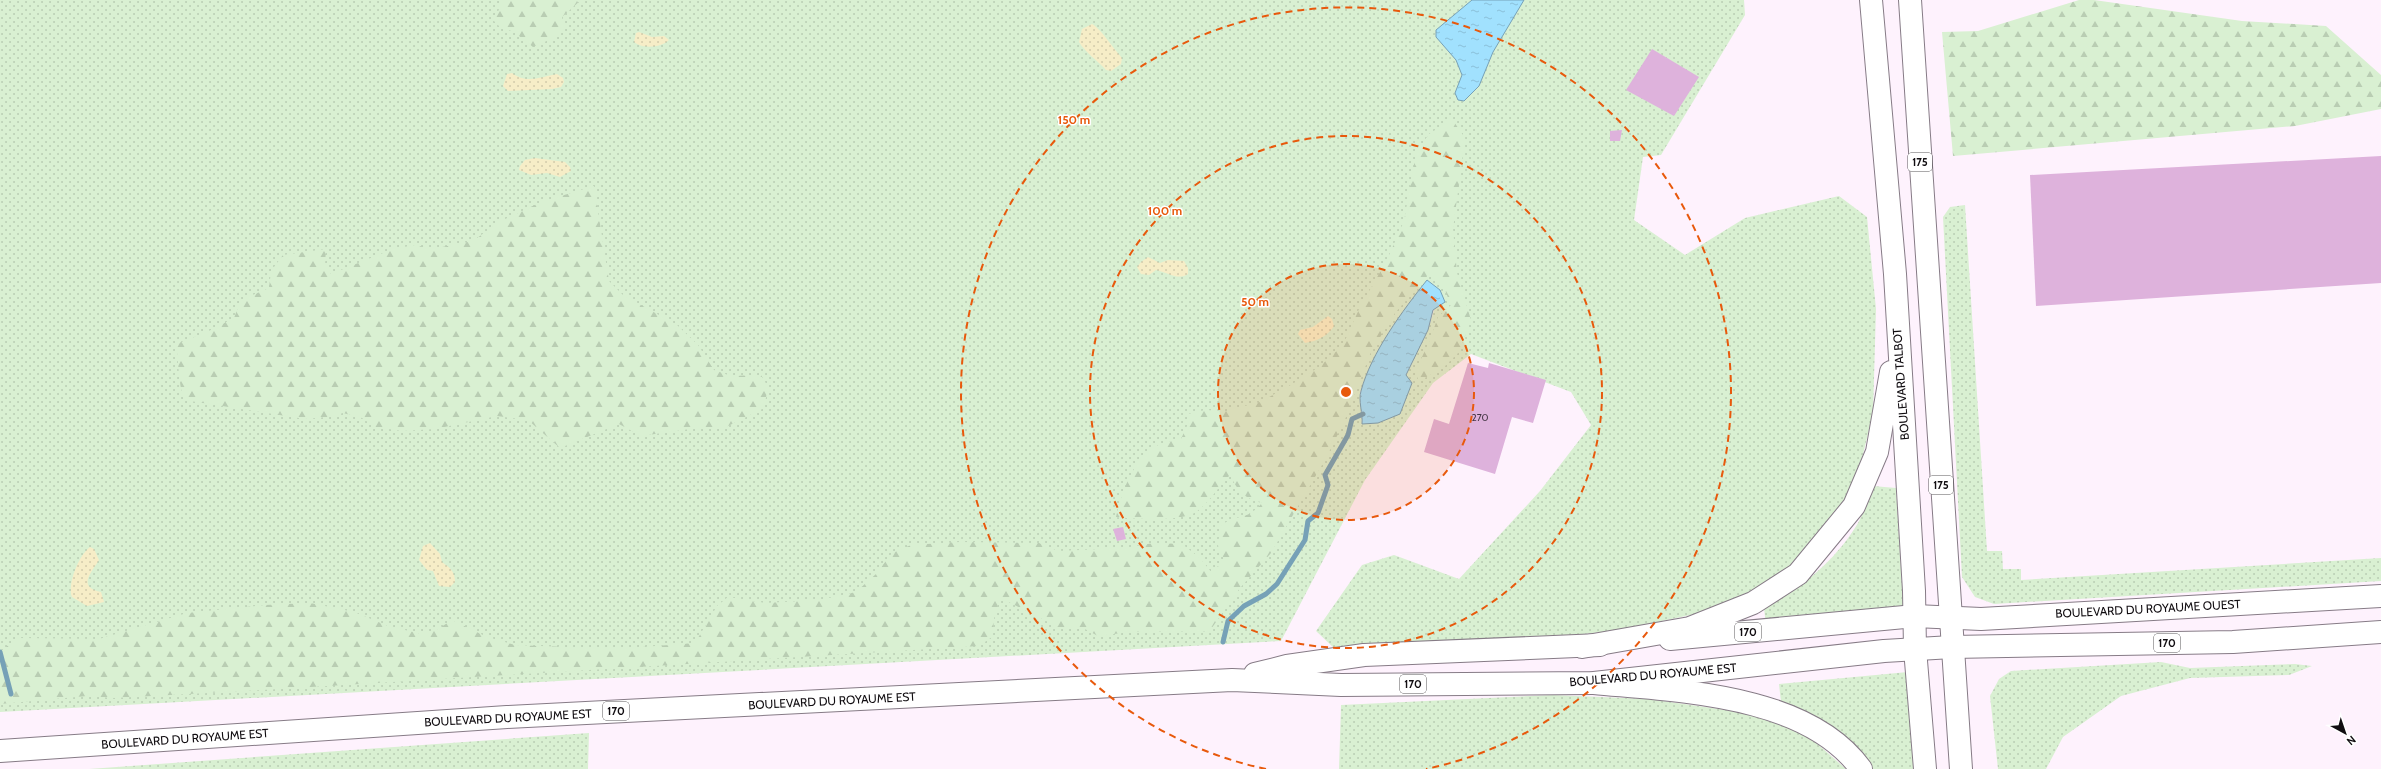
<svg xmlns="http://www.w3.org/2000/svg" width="2381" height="769" font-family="Cabin,sans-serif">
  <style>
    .green { fill: url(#green-dots); fill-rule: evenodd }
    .forest { fill: url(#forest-firs) }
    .sand { fill: url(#sand-dots) }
    .water { fill: url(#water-ripples); stroke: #76a1b7 }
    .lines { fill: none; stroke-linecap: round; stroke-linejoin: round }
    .stream { stroke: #76a1b7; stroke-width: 5 }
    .building { fill: #deb2dc }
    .major-casing { stroke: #867b86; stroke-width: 24 }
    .highway-casing { stroke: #867b86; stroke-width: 24 }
    .major { stroke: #fff; stroke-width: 22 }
    .highway { stroke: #fff; stroke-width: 22 }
    .ring { fill: none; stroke: #e8590c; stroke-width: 2; stroke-dasharray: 7 5 }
    .labels { text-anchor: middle; stroke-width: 3; stroke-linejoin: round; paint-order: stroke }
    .number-label { font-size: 10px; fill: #443644 }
    .shield { fill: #fff; stroke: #585658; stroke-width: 1 }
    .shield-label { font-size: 11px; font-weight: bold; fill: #110d11 }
    .street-label { font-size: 12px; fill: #110d11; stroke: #fff }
    .centre { fill: #e8590c; stroke: #fff; stroke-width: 2 }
    .ring-label { font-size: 12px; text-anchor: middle; font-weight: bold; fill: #e8590c; stroke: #fff; stroke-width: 3; stroke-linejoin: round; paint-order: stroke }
  </style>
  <defs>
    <pattern id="green-dots" width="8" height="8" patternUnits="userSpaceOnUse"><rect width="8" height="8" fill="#d9f0d2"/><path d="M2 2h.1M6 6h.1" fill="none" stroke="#b9cdb3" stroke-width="1.8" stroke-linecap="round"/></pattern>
    <pattern id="forest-firs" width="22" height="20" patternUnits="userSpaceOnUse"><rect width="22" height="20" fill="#d9f0d2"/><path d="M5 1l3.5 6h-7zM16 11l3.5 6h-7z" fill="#b9cdb3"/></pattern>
    <pattern id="sand-dots" width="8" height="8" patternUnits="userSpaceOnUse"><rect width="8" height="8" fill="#f6edc7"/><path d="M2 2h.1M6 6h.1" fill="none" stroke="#d2caaa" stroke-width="1.8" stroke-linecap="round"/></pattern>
    <pattern id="water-ripples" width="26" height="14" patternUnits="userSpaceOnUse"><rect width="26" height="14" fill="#a1e1fe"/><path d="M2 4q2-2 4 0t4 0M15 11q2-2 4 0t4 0" fill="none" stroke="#8ac0d9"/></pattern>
  </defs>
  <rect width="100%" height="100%" fill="#fef2fd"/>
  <g class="green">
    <path d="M0 0H1744L1745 15 1661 155 1643 157 1634 220 1685 255 1745 218 1839 196 1867 217 1876 309 1873 413 1859 471 1839 515 1813 549 1771 582 1740 600 1700 613 1619 630 1540 639 1336 650 1316 631 1362 565 1394 555 1459 579 1540 491 1591 425 1571 392 1471 354 1433 383 1365 480 1281 641 0 712ZM1427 280 1440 290 1428 330 1406 375 1362 424 1360 392Z"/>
    <polygon points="1965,205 1987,551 2002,551 2003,569 2021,569 2021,580 2381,558 2381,581 1994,604 1975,597 1962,577 1943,217 1950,207"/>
    <path d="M1873 486 1896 488 1904 617 1766 625 1764 608C1800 590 1837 559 1858 523 1864 512 1868 498 1873 486Z"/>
    <polygon points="2161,662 2190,668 2295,664 2312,666 2289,675 2190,678 2121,696 2063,737 2046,769 1998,769 1990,696 1999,679 2011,671"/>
    <polygon points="1908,672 1914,769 1871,769 1781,702 1779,684"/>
    <polygon points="1553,695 1649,699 1747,713 1803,731 1846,769 1339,769 1341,705"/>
    <polygon points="589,733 588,769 89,769"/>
  </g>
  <g class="forest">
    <polygon points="502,0 581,0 562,17 564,27 560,35 533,47 514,32 500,27 492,19 498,12"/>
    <polygon points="2079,0 2094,0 2242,21 2326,26 2381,75 2381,109 2295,126 1953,156 1942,32 1978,31"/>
    <path d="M1452 119 1465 138 1453 229 1457 273 1471 320 1459 352 1443 368 1419 381 1415 372 1429 342 1438 317 1451 305 1444 288 1429 274 1395 313 1371 352 1344 422 1326 458 1271 553 1240 588 1209 632H1130L1098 636 1083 628 1058 627 1001 598 995 612 992 637 979 646 245 691 114 698 87 696 0 704V652L17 638 99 639 187 613 265 605 310 603 354 612 388 626 422 634 438 629 452 620 487 637 515 645 616 649 695 643 717 606 728 597 765 603 820 600 856 592 876 574 892 553 911 545 960 542 1039 543 1058 551 1124 548 1154 543 1182 544 1200 558 1212 573 1224 559 1218 547 1220 526C1237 513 1246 522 1262 503 1242 497 1239 492 1230 475 1219 486 1209 503 1196 512 1183 522 1132 519 1116 517 1122 491 1135 453 1163 443 1168 441 1175 440 1181 439L1187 426 1188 414 1205 410 1226 411 1260 402 1286 388 1319 367 1343 345 1360 307 1387 260 1404 221 1416 153 1429 134Z"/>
    <path d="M594 186 609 281 623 295 677 325 698 345 714 370 731 376 761 375 768 387 764 408 726 427 697 428 641 436 619 424 560 448 528 420 497 416 435 429 402 431 375 427 362 418 343 413 327 417 305 419 184 400C178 382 179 363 176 344L205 333 234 318 241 300 269 288 271 271 283 255 326 249 325 264 331 274 393 249 415 245 432 249 473 241 499 222 541 202Z"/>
  </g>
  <g class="sand">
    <path d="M1092 24C1101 29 1113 48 1122 58L1121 64 1111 71 1106 70C1098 61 1085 52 1079 42L1082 29Z"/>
    <path d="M639 32 652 37 664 36 669 40C661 48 642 49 634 42L636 33Z"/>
    <path d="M512 73C526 84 541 77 557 74L563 78 564 82 561 87 552 89 508 91 503 86 507 74Z"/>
    <polygon points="535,158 565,162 570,167 571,171 560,177 547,173 531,175 519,170 520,166 525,160"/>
    <path d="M1148 257 1160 263 1168 260 1184 261 1188 268V274C1178 281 1167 272 1156 270L1149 275 1141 274 1137 267 1141 262Z"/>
    <path d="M1328 316 1332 319 1334 326C1328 336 1317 341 1305 343L1298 334 1300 330 1313 327Z"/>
    <path d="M430 543 440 554 442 562C450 568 455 571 455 582L450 587 439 586 433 571 427 570 419 560 423 546Z"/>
    <path d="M90 547 94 549 99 560C91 573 77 587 101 592L104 602 87 606 72 597C67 584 79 555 90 547Z"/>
  </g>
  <g class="water">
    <polygon points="1472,0 1524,0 1493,52 1479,86 1464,101 1458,100 1455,93 1462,75 1456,60 1436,37 1436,30"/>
    <path d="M1427 280 1440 290 1445 302 1433 310 1428 330 1406 375 1412 383 1400 414 1378 423 1362 424C1363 414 1358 400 1361 391 1371 353 1403 310 1427 280Z"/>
  </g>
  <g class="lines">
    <g class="stream">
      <polyline points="1223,642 1228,621 1244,606 1266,594 1277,584 1305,540 1308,521 1318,513 1328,485 1325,475 1348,435 1352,419 1363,414"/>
      <polyline points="0,652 11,694"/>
    </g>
  </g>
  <g class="building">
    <polygon points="1652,49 1699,77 1674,116 1626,90"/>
    <polygon points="1622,130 1620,141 1610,141 1610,131"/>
    <polygon points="2381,156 2381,283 2036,306 2030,175"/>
    <polygon points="1468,363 1488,368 1489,363 1546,380 1533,423 1512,417 1495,474 1424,452 1434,419 1449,424"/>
    <polygon points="1123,527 1126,539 1117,541 1113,529"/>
  </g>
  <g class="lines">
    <g class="major-casing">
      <g id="major">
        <polyline points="1670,639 1915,616 1981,619 2381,596"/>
        <polyline points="1255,674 1287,666 1364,655 1600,645"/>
        <polyline points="0,751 507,717 1232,680 1341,685 1594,683 1884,651 1952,647 2233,642 2381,632"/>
      </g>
    </g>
    <g class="highway-casing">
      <g id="highway">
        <polyline points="1871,0 1895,274 1914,591 1915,649 1925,769"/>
        <polyline points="1910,0 1961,769"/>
        <polyline points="1582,647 1690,628 1753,603 1798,574 1854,506 1877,452 1891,372"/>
        <path d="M1594 683C1678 691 1807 694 1861 769"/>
      </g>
    </g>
    <use href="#major" class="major"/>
    <use href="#highway" class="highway"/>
  </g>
  <circle cx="1346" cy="392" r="128" fill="#e8590c" fill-opacity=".12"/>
  <g class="ring">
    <circle cx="1346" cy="392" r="128"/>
    <circle cx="1346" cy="392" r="256"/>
    <path d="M1266 769A385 385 0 1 1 1426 769"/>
  </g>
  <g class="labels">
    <g class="number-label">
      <text x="1480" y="421">270</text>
    </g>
    <g class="shield">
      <rect x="1908" y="153" width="24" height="18" rx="3"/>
      <rect x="1929" y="476" width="24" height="18" rx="3"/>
      <rect x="1735" y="623" width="26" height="18" rx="3"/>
      <rect x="2154" y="634" width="26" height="18" rx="3"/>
      <rect x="1400" y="675" width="26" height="18" rx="3"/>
      <rect x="603" y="702" width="26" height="18" rx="3"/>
    </g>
    <g class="shield-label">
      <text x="1920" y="166">175</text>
      <text x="1941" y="489">175</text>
      <text x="1748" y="636">170</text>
      <text x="2167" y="647">170</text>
      <text x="1413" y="688">170</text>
      <text x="616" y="715">170</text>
    </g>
    <g class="street-label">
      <text transform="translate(1901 384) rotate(-94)" y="4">BOULEVARD TALBOT</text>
      <text transform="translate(2148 609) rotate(-3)" y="4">BOULEVARD DU ROYAUME OUEST</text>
      <text transform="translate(1653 675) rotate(-5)" y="4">BOULEVARD DU ROYAUME EST</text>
      <text transform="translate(832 701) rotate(-3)" y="4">BOULEVARD DU ROYAUME EST</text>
      <text transform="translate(508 718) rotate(-3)" y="4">BOULEVARD DU ROYAUME EST</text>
      <text transform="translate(185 739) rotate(-4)" y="4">BOULEVARD DU ROYAUME EST</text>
    </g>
  </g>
  <circle cx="1346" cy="392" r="6" class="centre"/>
  <g class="ring-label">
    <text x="1074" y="124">150 m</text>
    <text x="1165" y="215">100 m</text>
    <text x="1255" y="306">50 m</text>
  </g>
  <g transform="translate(2345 733) rotate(140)" stroke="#ffffff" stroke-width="3" paint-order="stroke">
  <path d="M0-3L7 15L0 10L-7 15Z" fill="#110d11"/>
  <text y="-6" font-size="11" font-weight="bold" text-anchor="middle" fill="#110d11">N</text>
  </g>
</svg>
